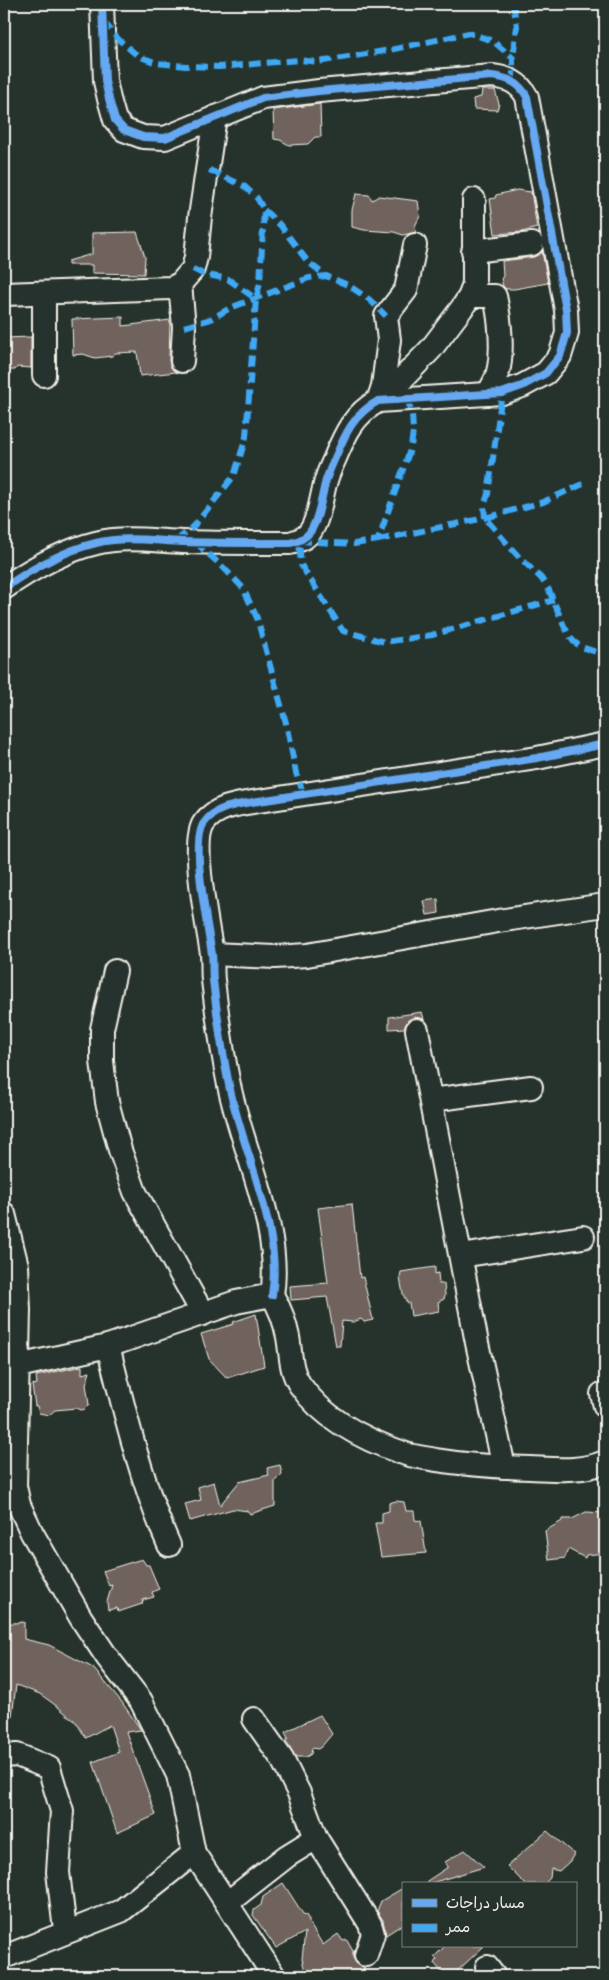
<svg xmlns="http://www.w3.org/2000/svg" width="609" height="1980" font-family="'Gochi Hand','Playpen Sans Arabic',sans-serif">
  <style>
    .building { fill: #70645d; stroke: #f4f1e8 }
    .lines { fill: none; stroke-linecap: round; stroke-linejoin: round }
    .minor-casing { stroke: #f4f1e8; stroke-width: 26 }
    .minor { stroke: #26332d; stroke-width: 22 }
    .quiet { stroke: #3fa9f5; stroke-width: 6; stroke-dasharray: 12 6; stroke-linecap: butt }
    .cycleway-casing { stroke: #26332d; stroke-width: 11 }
    .cycleway { stroke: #66a8f1; stroke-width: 8 }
  </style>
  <rect width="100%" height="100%" fill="#26332d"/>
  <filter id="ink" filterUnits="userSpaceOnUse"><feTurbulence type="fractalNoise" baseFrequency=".02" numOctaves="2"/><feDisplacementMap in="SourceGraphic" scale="10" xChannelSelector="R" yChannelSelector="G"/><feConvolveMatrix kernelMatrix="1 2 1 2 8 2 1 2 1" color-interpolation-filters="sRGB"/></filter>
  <g filter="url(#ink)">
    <g class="building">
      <polygon points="482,90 495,90 499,104 497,110 474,109 473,99 481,97"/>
      <polygon points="320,104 321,137 315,137 308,144 289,145 280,140 274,139 273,110"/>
      <polygon points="517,190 531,192 537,228 522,232 495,234 490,199 495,198 496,195"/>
      <polygon points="356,194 369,195 372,200 379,196 418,201 420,216 415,226 416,232 403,235 394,232 364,230 352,227 352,210"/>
      <polygon points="137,232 145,257 144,274 92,273 92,265 68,265 68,261 92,254 92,233"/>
      <polygon points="542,252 548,283 514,289 506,289 503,286 501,279 503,276 502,261 534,257"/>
      <polygon points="123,317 123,326 170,320 169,361 171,367 176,372 140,376 137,352 115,353 112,356 95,358 83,354 73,355 72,319"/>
      <polygon points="31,337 31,368 17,367 15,370 6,370 5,338"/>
      <polygon points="438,899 439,913 427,915 424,901"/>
      <polygon points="422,1012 424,1019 414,1017 408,1020 404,1028 389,1029 389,1017"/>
      <polygon points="352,1204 360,1278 363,1277 373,1320 364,1322 361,1319 353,1322 342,1321 340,1346 336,1346 327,1297 291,1300 290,1286 328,1283 318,1208"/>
      <polygon points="435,1267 435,1274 438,1273 439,1284 444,1284 445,1295 444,1299 438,1302 439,1311 411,1316 409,1303 407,1303 403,1294 400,1278 401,1272"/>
      <polygon points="256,1314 264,1366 227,1378 209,1359 201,1334 234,1324 233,1322"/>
      <polygon points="82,1366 82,1374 90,1372 86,1384 89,1405 85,1409 81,1410 77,1408 55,1410 49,1415 39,1413 37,1406 35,1406 32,1385 37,1384 36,1376"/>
      <polygon points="280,1465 282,1474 275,1481 275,1506 250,1514 248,1511 233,1509 190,1521 185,1504 201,1500 198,1487 214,1482 220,1505 239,1482 269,1475 267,1468"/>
      <polygon points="396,1501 404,1502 406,1511 414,1511 415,1520 421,1521 426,1553 381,1557 375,1523 382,1523 382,1513 389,1511 389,1503"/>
      <polygon points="586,1512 605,1513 605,1553 586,1555 585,1558 568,1549 565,1558 549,1560 545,1531 562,1521 562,1519 572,1519"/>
      <polygon points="142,1559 146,1565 149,1565 159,1589 152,1592 154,1597 143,1600 142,1604 118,1612 117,1608 108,1610 107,1602 112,1585 109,1586 103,1571"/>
      <polygon points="24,1622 24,1639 49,1645 93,1668 121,1701 141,1730 126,1732 156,1815 117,1833 93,1762 119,1752 110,1725 86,1738 76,1722 58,1707 40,1694 16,1685 11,1724 4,1723 4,1624"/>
      <polygon points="320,1715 332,1734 322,1746 318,1749 312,1748 311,1754 306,1757 296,1757 288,1744 286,1741 288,1738 285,1732"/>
      <polygon points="547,1831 574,1854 570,1861 559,1871 551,1869 550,1878 544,1884 525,1884 507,1866"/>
      <polygon points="465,1850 484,1867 428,1884 427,1881 448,1867 445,1862"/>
      <polygon points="283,1883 303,1914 306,1915 309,1920 309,1923 323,1945 338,1934 343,1941 346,1939 353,1951 353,1958 356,1963 365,1968 363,1970 369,1976 308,1976 305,1971 302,1959 305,1932 276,1948 253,1915 254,1910 261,1905 263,1897"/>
      <polygon points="403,1888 403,1924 386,1935 383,1920 377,1911 381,1901"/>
      <polygon points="445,1946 484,1946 452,1976 445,1976 434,1963 437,1959 434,1957"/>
    </g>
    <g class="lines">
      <g class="minor-casing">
        <g id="minor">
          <polyline points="473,251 532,244"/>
          <polyline points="180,284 184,327 182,361"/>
          <polyline points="4,294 171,288 180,284 193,269 196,257 200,217 215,117"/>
          <polyline points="44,294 44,375"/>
          <path d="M470 296H495C500 319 504 353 497 376 495 382 491 388 488 394"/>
          <polyline points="393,399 402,379 431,349 462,308 470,296 474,283 474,200"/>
          <polyline points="378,401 383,386 389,340 386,316 406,290 415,245"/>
          <path d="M4 588C31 569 63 551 96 543 124 536 155 541 183 542 219 543 254 543 290 543 298 541 305 539 310 532 319 519 321 499 325 484 327 475 331 467 335 458 345 434 354 414 378 401L502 393 522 386 546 373 560 356 567 333 566 310 527 97C519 82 508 78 492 76L319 91 263 98 165 138 143 137 124 130 115 120 109 99 105 81 102 4"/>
          <polyline points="212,954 275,957 307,955 498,921 605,905"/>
          <polyline points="115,971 102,1029 102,1061 107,1102 120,1150 135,1192 203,1314"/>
          <polyline points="417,1030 477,1343 504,1467"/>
          <polyline points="431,1100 531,1087"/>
          <polyline points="4,1214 17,1266 19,1310 15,1486 19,1505 32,1533 81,1618 107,1657 141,1701 178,1775 194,1853 274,1976"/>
          <polyline points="461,1256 583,1237"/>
          <path d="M272 1295C283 1229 242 1150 229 1085 222 1051 217 1015 213 980 212 971 213 962 212 954 208 928 190 842 204 823 216 806 240 804 259 801L537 758 605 744"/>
          <path d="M108 1346C125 1413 141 1482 169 1545"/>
          <path d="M18 1366 108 1346 236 1302 272 1295C280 1308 285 1322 288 1337 291 1353 290 1371 300 1385 324 1420 367 1441 406 1454 415 1457 426 1458 436 1460 467 1465 499 1467 530 1468 556 1469 581 1472 605 1462"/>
          <polyline points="602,1394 605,1406"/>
          <polyline points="4,1756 17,1755 49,1768 62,1811 58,1872 64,1922 69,1931"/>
          <polyline points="316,1838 370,1924 373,1934 366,1955"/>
          <polyline points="227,1903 287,1856 316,1838 299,1793 282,1759 254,1719"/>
          <polyline points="4,1957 121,1911 194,1853"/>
          <polyline points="487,1967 494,1976"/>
        </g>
      </g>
      <use href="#minor" class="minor"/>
      <g class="quiet">
        <polyline points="513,4 517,26 513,58"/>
        <polyline points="103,21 119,40 138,56 157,63 185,66 219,67 299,60 318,62 390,50 469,33 493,41 513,58 513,81"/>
        <polyline points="264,210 280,225 308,262 326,276"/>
        <polyline points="193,269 203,274 228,279 256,299"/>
        <polyline points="184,327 211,319 230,308 309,278 326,276 348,285 370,300 386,316"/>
        <polyline points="407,398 412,414 413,431 411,447 378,540 354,544 299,541 301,565 343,631 385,642 432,635 554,600"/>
        <polyline points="583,484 543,502 485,518 518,556 541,578 549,590 564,626 573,641 581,647 605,655"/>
        <polyline points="378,540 485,518 484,506 488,494 502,393"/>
        <polyline points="176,541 194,526 234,476 246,437 256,299 260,283 264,210 257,198 244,186 207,169"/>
        <polyline points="195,542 223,567 243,588 257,618 286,723 296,773 304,795"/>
      </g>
      <g class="cycleway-casing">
        <g id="cycleway">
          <path d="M4 588C31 569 63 551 96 543 124 536 155 541 183 542 219 543 254 543 290 543 298 541 305 539 310 532 319 519 321 499 325 484 327 475 331 467 335 458 345 434 354 414 378 401L502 393 522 386 546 373 560 356 567 333 566 310 527 97C519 82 508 78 492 76L319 91 263 98 165 138 143 137 124 130 115 120 109 99 105 81 102 4"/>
          <path d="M272 1295C283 1229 242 1150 229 1085 222 1051 217 1015 213 980 212 971 213 962 212 954 208 928 190 842 204 823 216 806 240 804 259 801L537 758 605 744"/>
        </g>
      </g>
      <use href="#cycleway" class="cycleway"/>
    </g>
  </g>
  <rect width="609" height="1980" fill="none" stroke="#26332d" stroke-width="20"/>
  <rect x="10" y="10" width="589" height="1960" fill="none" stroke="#f4f1e8" stroke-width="2" filter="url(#ink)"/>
  <rect x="402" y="1882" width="175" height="65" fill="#26332d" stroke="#787f78"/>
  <rect x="412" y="1899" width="25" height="8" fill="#66a8f1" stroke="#787f78"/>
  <text x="446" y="1908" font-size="15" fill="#f4f1e8">مسار دراجات</text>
  <rect x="412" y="1924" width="25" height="8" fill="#3fa9f5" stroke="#787f78"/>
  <text x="446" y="1932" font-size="15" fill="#f4f1e8">ممر</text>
</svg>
